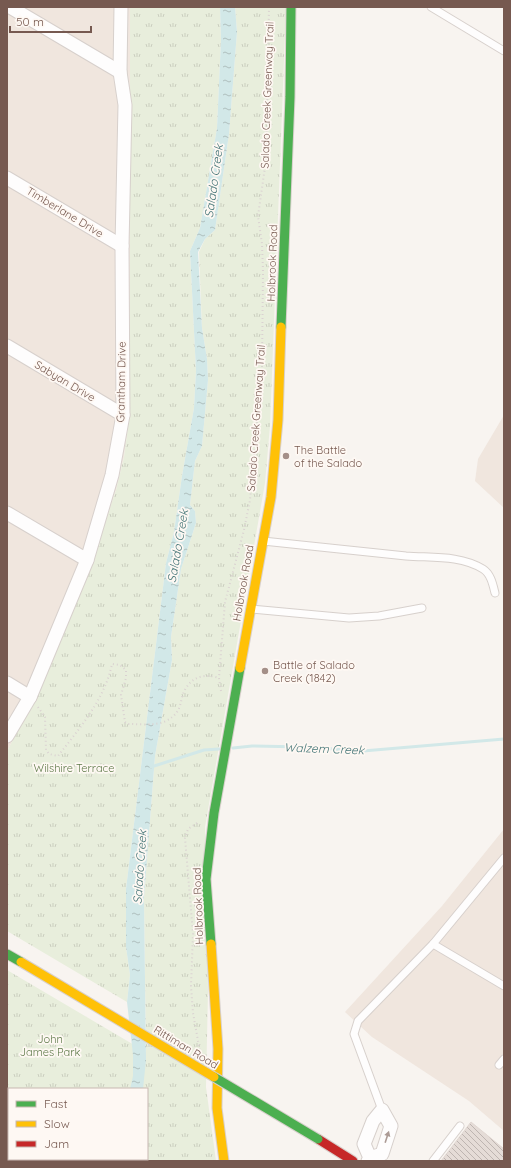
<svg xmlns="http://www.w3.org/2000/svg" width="511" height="1168" font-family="Quicksand,sans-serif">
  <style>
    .residential { fill: #f0e6de }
    .park { fill: url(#park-tufts); fill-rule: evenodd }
    .water { fill: url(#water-ripples) }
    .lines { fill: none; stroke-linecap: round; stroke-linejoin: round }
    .stream { stroke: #d2e8e8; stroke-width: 3 }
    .building { fill: url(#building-back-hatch); stroke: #e1d7d2 }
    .lane-casing { stroke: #d7d0cc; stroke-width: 9 }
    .street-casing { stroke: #d7d0cc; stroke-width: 15 }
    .fast-casing { stroke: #d8d0cc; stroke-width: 11 }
    .slow-casing { stroke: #d8d0cc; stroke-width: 11 }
    .jam-casing { stroke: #d8d0cc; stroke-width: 11 }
    .path { stroke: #dad2d1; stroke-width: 2; stroke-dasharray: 1 3; stroke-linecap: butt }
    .lane { stroke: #fefdfd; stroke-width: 7 }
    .street { stroke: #fefdfd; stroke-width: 13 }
    .fast { stroke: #4caf50; stroke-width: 9 }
    .slow { stroke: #ffc107; stroke-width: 9 }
    .jam { stroke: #c62828; stroke-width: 9 }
    .fast-bridge-casing { stroke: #d8d0cc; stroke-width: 11; stroke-linecap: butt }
    .slow-bridge-casing { stroke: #d8d0cc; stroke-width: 11; stroke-linecap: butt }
    .fast-bridge { stroke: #4caf50; stroke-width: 9 }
    .slow-bridge { stroke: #ffc107; stroke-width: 9 }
    .oneway { fill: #ac9b95 }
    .poi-dot { fill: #a48f88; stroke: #fef8f3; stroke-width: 1.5 }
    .labels { text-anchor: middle; stroke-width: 3.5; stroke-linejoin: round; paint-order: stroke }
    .street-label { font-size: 11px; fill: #765950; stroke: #fef8f3 }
    .poi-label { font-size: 11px; fill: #765950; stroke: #fef8f3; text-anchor: start }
    .park-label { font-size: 11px; fill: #5e7a49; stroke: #fef8f3 }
    .water-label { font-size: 12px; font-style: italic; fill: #457678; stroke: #fef8f3 }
  </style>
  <defs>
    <pattern id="park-tufts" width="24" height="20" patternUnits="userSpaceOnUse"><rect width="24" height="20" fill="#e8eedc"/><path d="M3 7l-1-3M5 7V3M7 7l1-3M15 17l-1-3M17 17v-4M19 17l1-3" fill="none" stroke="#cacebf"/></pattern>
    <pattern id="water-ripples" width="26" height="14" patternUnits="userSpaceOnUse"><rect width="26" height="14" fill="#d2e8e8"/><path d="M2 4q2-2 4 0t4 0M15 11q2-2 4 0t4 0" fill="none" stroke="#afbfbe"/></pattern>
    <pattern id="building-back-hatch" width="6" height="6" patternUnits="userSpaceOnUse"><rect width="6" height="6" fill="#e5dcd7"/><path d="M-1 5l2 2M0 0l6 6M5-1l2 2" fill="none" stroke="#beb5b1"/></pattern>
  </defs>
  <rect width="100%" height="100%" fill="#f8f4f0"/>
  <g class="residential">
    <polygon points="7,7 130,7 130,392 128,427 124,457 116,490 85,583 38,693 7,751"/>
    <polygon points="504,415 504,508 475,481 478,459"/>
    <polygon points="504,829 504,1131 469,1101 372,1037 345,1012 442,906"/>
  </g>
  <g class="park">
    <polygon points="130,7 220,7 221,40 217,128 200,228 190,251 196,371 194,408 182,476 174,532 166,563 126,889 126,947 130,975 127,1002 7,931 7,751 38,693 85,583 116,490 124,457 128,427 130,392"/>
    <path d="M235 7H286L270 426 265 483 205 827 208 991 206 1087 216 1161H7V970L146 1052 144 898 155 756 172 660 171 637 181 569 196 523 195 511 190 505 195 461 202 446 208 380 207 359 202 328 199 252 205 239 215 230 229 134 237 32ZM9 1089H147V1159H9Z"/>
  </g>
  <polygon class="water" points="220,7 235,7 237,32 229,134 215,230 205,239 198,252 202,328 207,359 208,380 202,446 195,461 190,505 195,511 196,523 181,569 171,637 172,660 155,756 144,898 146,1060 143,1089 130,1089 133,1076 133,1055 127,1002 130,975 126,947 126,889 166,563 174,532 182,476 194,408 196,371 190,251 200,228 217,128 221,40"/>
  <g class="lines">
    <g class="stream">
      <polyline points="233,748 252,746 304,747 363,751 504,739"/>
      <polyline points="151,767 204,750 219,749"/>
    </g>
  </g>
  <polygon class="building" points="471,1122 504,1149 504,1161 441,1161"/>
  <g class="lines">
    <g class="lane-casing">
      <g id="lane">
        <polyline points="431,7 504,51"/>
        <path d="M263 541C311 546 358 551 406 556 432 558 460 555 483 569 491 574 493 585 495 593"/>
        <polyline points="251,609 349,618 379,616 422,608"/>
        <polyline points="433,944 504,986"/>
        <polyline points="499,1065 504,1059"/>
        <polyline points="382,1110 354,1034 358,1021 433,944 504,858"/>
        <polyline points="433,1161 460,1126"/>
      </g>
    </g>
    <g class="street-casing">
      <g id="street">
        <polyline points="10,7 120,72"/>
        <polyline points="7,178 122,246"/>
        <polyline points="7,346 123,415"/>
        <polyline points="7,513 87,560"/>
        <polyline points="7,683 30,697"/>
        <polyline points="7,736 30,697 87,560 112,475 123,415 122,246 125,105 120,72 121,7"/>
        <polyline points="368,1161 370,1158 364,1144 373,1121 382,1110 391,1126 382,1154 370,1158"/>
      </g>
    </g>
    <g class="fast-casing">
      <g id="fast">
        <polyline points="281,327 290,97 291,7"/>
        <polyline points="211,944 206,879 214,813 240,668"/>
        <polyline points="7,954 21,962"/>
      </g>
    </g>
    <g class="slow-casing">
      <g id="slow">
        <polyline points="240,668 271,497 278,420 281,327"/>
        <polyline points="211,944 218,1049 217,1108 224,1161"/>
      </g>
    </g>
    <g class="jam-casing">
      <polyline id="jam" points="318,1139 353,1161"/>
    </g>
    <g class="path">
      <polyline points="221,691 219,678 225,602 244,530 250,500 262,367 263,271 262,244 258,216 266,160 269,7"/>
      <path d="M38 707 45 717 46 750 49 754 58 756C79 729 105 699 112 664L120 665 126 670V678L121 695 125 722 128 724C140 724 155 726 166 721 185 711 178 700 186 688 194 675 207 674 219 678"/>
      <polyline points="197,823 188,829 185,838 193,934 191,986 193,1013 200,1052"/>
    </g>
    <use href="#lane" class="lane"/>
    <use href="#street" class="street"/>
    <use href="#fast" class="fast"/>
    <use href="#slow" class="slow"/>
    <use href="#jam" class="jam"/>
    <g class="fast-bridge-casing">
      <polyline id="fast-bridge" points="214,1077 318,1139"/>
    </g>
    <g class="slow-bridge-casing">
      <polyline id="slow-bridge" points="21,962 214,1077"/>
    </g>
    <use href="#fast-bridge" class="fast-bridge"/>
    <use href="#slow-bridge" class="slow-bridge"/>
  </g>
  <defs><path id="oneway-solid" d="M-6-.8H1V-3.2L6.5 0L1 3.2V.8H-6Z"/></defs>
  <use class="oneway" href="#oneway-solid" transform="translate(387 1137) rotate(-72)"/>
  <g class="poi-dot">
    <circle cx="286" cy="456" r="4"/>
    <circle cx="265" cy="671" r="4"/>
  </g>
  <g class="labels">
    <g class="street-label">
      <text transform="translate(267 95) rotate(-88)" y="4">Salado Creek Greenway Trail</text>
      <text transform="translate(65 212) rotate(31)" y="4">Timberlane Drive</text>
      <text transform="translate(272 263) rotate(-88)" y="4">Holbrook Road</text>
      <text transform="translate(65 381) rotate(31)" y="4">Sabyan Drive</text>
      <text transform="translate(121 382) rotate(-89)" y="4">Grantham Drive</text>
      <text transform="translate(256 418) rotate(-86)" y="4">Salado Creek Greenway Trail</text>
      <text transform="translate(243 583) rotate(-80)" y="4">Holbrook Road</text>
      <text transform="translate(198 906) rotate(-92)" y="4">Holbrook Road</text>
      <text transform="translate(186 1047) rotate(31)" y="4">Rittiman Road</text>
    </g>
    <g class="poi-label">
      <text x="294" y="454">The Battle<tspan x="294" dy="13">of the Salado</tspan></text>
      <text x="273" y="669">Battle of Salado<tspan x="273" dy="13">Creek (1842)</tspan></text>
    </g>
    <g class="park-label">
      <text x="74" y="772">Wilshire Terrace</text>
      <text x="50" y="1043">John<tspan x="50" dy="13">James Park</tspan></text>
    </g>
    <g class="water-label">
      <text transform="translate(214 181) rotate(-82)" y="4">Salado Creek</text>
      <text transform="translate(178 546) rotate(-80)" y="4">Salado Creek</text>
      <text transform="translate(324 749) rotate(2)" y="4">Walzem Creek</text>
      <text transform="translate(140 867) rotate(-86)" y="4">Salado Creek</text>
    </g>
  </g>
  <rect width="511" height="1168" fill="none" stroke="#765950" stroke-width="16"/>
  <rect x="8" y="1088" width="140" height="72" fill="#fef8f3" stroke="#c8b8b2"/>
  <rect x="16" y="1101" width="20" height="6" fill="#4caf50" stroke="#c8b8b2"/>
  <text x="44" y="1108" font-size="12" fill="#765950">Fast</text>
  <rect x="16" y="1121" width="20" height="6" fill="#ffc107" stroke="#c8b8b2"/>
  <text x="44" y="1128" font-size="12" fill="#765950">Slow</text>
  <rect x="16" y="1141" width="20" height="6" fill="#c62828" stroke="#c8b8b2"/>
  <text x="44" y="1148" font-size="12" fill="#765950">Jam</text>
  <path d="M10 26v6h81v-6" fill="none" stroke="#765950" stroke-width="2"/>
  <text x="16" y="26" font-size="12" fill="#765950" stroke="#fef8f3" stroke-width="3" paint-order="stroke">50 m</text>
</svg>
